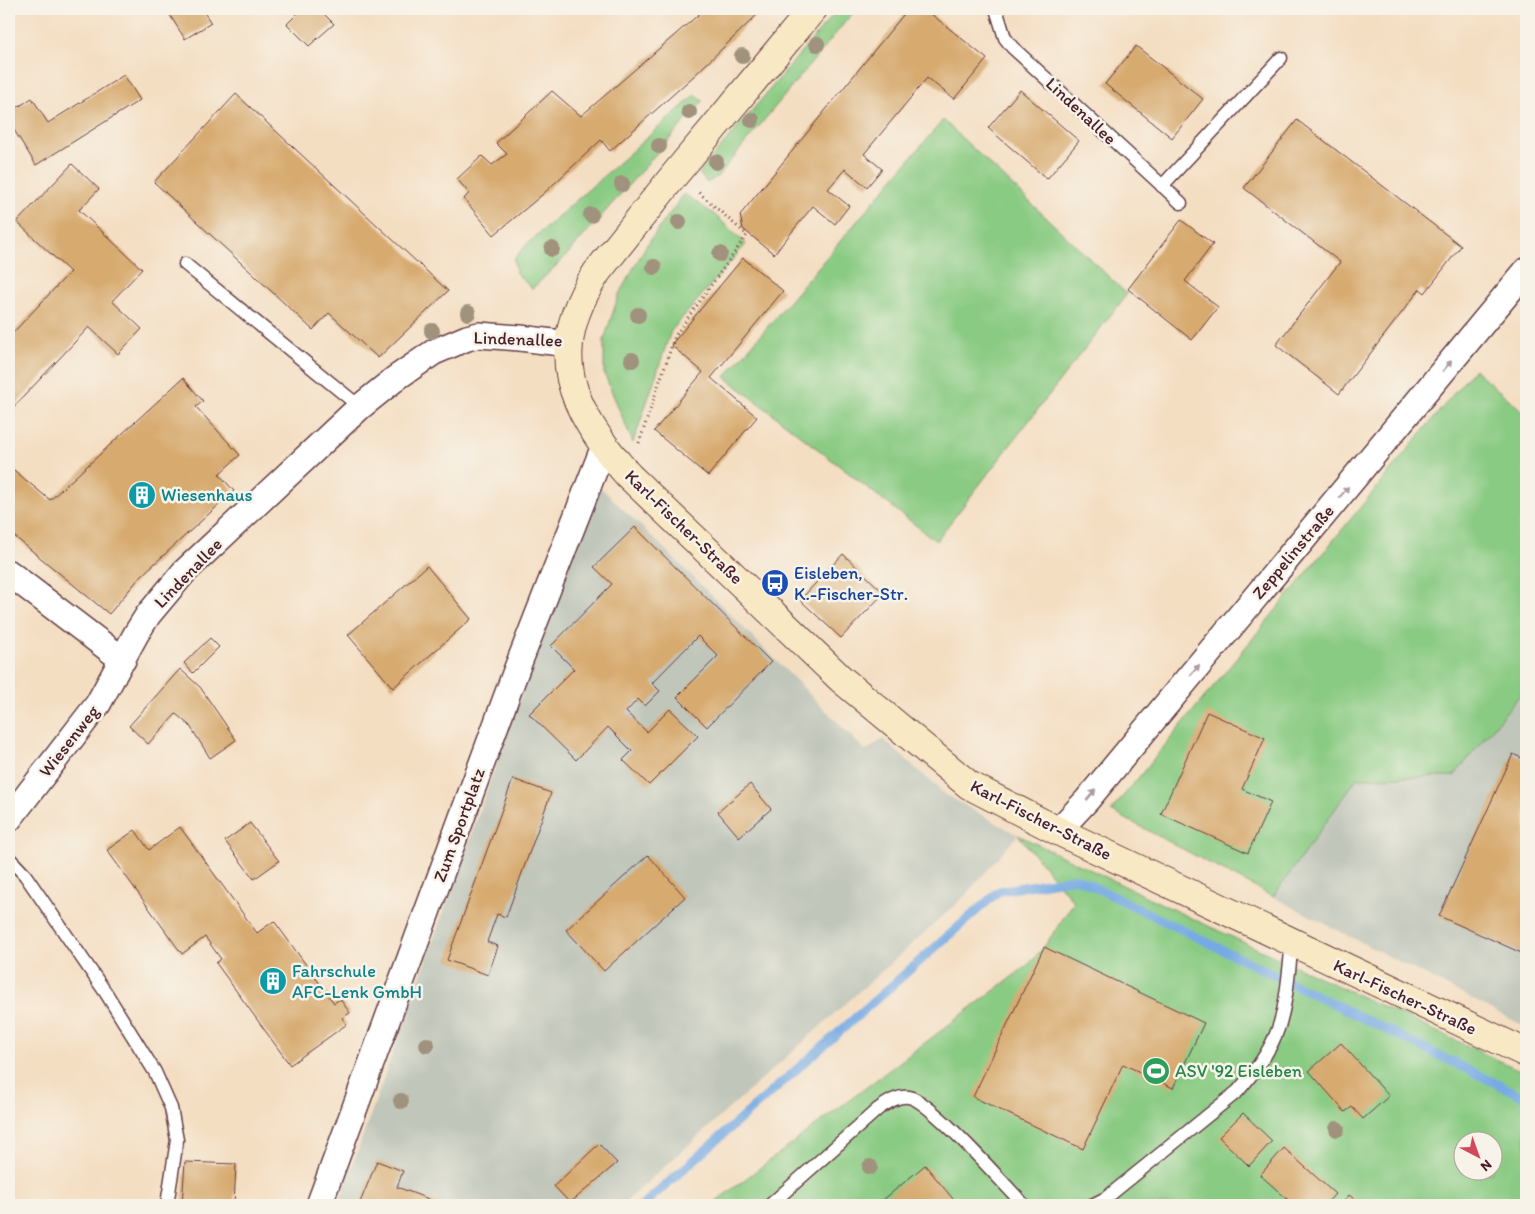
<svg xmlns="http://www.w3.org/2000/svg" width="1535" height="1214" font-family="Itim,sans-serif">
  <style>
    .industrial { fill: #c1c6ba }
    .green { fill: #8acb83; stroke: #6a7557; fill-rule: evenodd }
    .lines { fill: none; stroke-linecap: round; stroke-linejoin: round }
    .stream { stroke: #77aae3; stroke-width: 9 }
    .building { fill: #d7aa70 }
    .lane-casing { stroke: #643c42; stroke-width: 15 }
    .street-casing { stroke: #643c42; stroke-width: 28 }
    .secondary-casing { stroke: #643c42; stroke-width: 30 }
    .path { stroke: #643c42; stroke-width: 3; stroke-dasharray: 1 4; stroke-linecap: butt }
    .lane { stroke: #fff; stroke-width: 12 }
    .street { stroke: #fff; stroke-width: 25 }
    .secondary { stroke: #f8e8c3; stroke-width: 28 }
    .tree { fill: #a1927d }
    .oneway { fill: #ae9aa0 }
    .labels { text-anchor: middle; stroke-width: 5; stroke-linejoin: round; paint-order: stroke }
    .street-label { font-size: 18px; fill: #4a1f2b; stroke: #f7f3e8 }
    .culture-label { font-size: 18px; fill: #0d838f; stroke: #f7f3e8; text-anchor: start }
    .transit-label { font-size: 18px; fill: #164399; stroke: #f7f3e8; text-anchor: start }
    .leisure-label { font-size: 18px; fill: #27864d; stroke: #f7f3e8; text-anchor: start }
  </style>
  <rect width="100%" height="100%" fill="#f7f3e8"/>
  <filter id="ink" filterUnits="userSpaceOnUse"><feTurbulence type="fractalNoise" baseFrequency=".02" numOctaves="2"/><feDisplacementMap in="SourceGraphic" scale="10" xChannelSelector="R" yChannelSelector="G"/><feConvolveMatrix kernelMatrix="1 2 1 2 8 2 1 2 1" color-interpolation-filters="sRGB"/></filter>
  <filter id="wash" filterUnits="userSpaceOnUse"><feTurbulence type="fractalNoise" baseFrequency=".0096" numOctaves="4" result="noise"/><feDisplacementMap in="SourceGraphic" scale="20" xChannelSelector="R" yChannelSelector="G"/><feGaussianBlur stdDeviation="1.12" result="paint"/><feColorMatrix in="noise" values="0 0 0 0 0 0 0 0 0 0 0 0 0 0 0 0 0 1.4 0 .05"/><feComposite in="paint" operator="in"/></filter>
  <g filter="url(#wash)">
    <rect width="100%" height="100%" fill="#f4dec2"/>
    <g class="industrial">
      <polygon points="597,484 679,563 866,751 883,739 946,795 1018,835 963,898 622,1205 338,1205"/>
      <polygon points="1526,687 1526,1027 1273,897 1357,778 1454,776"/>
    </g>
    <g class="green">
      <polygon points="838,9 856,9 718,176 707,183 699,173"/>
      <polygon points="695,95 703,101 565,257 532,289 516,273 514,259 527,244"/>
      <polygon points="943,120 1127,294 936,541 725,377"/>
      <polygon points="684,194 714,214 746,244 671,331 633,443 604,373 604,340 619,294 646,246"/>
      <polygon points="1474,369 1526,414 1526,687 1454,776 1357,778 1273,897 1111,811"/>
      <path d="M1018 835 1189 917 1526 1073V1205H711L1029 964 1044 947 1074 902ZM1462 1142H1492V1172H1462Z"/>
    </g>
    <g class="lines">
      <polyline class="stream" points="643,1205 999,891 1076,878 1526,1098"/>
    </g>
    <g id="blocks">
      <g class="building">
        <polygon points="166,9 202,9 211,23 185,39"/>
        <polygon points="302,9 319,9 334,24 309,46 287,24"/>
        <polygon points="705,9 763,9 696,74 610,151 601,140 542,195 494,235 464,199 469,193 457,179 482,156 492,165 507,154 496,143 552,91 581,116"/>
        <polygon points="908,9 925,9 987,59 954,99 927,78 864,154 882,169 867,187 845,169 828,189 849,206 835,224 813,206 774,254 743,229 740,215"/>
        <polygon points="1136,46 1203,99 1172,138 1105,84"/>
        <polygon points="124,75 140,100 36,165 9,122 9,113 32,98 48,123"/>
        <polygon points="1020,90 1079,141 1047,179 988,128"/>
        <polygon points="236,94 448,291 378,358 329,313 313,330 154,182"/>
        <polygon points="1297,120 1461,246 1425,293 1420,289 1339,394 1276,345 1340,262 1244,188"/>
        <polygon points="72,164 99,189 79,210 142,269 112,301 142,329 118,354 89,327 9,412 9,337 70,272 17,222"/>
        <polygon points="1181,220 1213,244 1185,281 1218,307 1192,340 1128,289"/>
        <polygon points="743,258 783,291 711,378 757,417 708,476 654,431 703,372 671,345"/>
        <polygon points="183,378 203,401 196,407 240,455 219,474 234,491 141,576 109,614 9,532 9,466 50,500"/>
        <polygon points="635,527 771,662 707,727 677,697 718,656 698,636 652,683 660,691 645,706 638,699 626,712 647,732 670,709 698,736 649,785 623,760 632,751 608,727 576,760 529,714 574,669 551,646 612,584 594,567"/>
        <polygon points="843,554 884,593 841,638 800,600"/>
        <polygon points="427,566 471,619 393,688 348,635"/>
        <polygon points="210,638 219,647 193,673 184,663"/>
        <polygon points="180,669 200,687 236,740 210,758 190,726 176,714 148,744 129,726"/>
        <polygon points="1207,712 1265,738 1242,789 1271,802 1248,853 1161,814"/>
        <polygon points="1513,754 1526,760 1526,955 1439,916"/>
        <polygon points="513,779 551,793 506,917 497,914 487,942 498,946 488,975 447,960"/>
        <polygon points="750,784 771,809 739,837 718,812"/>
        <polygon points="250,823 279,861 254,879 225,841"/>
        <polygon points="180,827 257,933 274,921 334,1003 340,999 350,1013 342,1018 347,1024 290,1065 216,963 221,959 205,937 182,954 107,850 135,830 149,850"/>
        <polygon points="648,855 685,897 604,971 566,930"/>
        <polygon points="1044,947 1204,1023 1173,1088 1123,1064 1083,1149 973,1097"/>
        <polygon points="1341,1043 1389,1096 1363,1119 1352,1107 1345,1112 1309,1071"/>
        <polygon points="1243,1113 1272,1141 1249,1166 1219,1137"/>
        <polygon points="599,1144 617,1163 570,1203 554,1186"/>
        <polygon points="1284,1148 1335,1194 1325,1205 1294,1205 1260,1175"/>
        <polygon points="377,1161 403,1171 397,1187 444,1205 359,1205"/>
        <polygon points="185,1162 236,1164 234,1205 182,1205"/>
        <polygon points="925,1165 958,1205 877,1205"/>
        <polygon points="1349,1195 1362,1205 1341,1205"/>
      </g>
    </g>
  </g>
  <g filter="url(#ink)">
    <use href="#blocks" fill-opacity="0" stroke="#643c42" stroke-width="1"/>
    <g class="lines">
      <g class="lane-casing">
        <g id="lane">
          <polyline points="996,9 1005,38 1012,47 1181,203"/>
          <polyline points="1162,186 1281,58"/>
          <polyline points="185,264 360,407"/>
          <polyline points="9,858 25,875 106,993 155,1072 171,1108 177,1140 167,1205"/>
          <path d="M770 1205 878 1109C887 1103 898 1095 909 1097 931 1101 1005 1185 1024 1205"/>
          <path d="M1092 1205 1106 1198 1238 1091C1257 1069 1276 1044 1282 1015 1288 992 1289 967 1292 943"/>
        </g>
      </g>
      <g class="street-casing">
        <g id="street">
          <polyline points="9,573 123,660"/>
          <polyline points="9,819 98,704 136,634 148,615 184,572 360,407 396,378 434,352 467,338 479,335 520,338 569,344"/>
          <polyline points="1058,831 1087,800 1526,271"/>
          <polyline points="319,1205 517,668 604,446"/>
        </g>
      </g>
      <g class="secondary-casing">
        <path id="secondary" d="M813 9 676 173 597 272C544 353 570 408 628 475L841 679 969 785 1058 831 1526 1053"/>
      </g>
      <polyline class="path" points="639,443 675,336 747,235 697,191"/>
      <use href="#lane" class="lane"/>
      <use href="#street" class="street"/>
      <use href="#secondary" class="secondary"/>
    </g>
    <g class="tree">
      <circle cx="817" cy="44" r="8"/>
      <circle cx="742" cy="56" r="8"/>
      <circle cx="689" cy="112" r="8"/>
      <circle cx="752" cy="120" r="8"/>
      <circle cx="659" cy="146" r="8"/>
      <circle cx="716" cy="162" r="8"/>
      <circle cx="622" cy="184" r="8"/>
      <circle cx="591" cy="215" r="8"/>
      <circle cx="679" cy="222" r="8"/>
      <circle cx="552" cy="249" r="8"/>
      <circle cx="720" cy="254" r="8"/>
      <circle cx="654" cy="267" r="8"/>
      <circle cx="468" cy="313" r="8"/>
      <circle cx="638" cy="315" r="8"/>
      <circle cx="432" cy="331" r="8"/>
      <circle cx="632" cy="360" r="8"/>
      <circle cx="427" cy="1045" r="8"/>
      <circle cx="401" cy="1101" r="8"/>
      <circle cx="1337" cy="1129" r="8"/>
      <circle cx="870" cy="1167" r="8"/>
    </g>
    <defs><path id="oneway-solid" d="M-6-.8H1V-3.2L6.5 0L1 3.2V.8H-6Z" transform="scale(1.25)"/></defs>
    <g class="oneway">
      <use href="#oneway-solid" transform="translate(1447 366) rotate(-50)"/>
      <use href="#oneway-solid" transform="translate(1344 492) rotate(-50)"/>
      <use href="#oneway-solid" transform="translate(1195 670) rotate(-50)"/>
      <use href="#oneway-solid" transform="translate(1091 795) rotate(-50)"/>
    </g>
  </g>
  <defs>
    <g id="building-disc" transform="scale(1.4375)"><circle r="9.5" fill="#0f9aa8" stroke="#f7f3e8"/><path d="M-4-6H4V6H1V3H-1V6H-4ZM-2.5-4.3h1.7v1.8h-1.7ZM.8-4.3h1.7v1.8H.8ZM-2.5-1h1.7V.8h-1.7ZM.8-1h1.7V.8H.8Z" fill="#fff"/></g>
    <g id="bus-disc" transform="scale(1.4375)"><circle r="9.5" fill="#1a4fb4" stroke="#f7f3e8"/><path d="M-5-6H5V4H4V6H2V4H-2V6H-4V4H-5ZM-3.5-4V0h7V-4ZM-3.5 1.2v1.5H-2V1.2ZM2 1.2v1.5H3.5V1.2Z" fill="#fff"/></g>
    <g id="stadium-disc" transform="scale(1.4375)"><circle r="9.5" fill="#2e9e5b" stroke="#f7f3e8"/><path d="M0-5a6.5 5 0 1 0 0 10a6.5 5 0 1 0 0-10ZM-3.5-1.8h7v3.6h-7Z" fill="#fff"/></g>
  </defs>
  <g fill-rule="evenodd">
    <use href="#building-disc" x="142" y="495"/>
    <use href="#bus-disc" x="775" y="583"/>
    <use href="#building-disc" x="273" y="981"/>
    <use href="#stadium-disc" x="1156" y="1071"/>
  </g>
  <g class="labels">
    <g class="street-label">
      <text transform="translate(1081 111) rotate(43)" y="6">Lindenallee</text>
      <text transform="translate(518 339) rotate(2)" y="6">Lindenallee</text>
      <text transform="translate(684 527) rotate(44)" y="6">Karl-Fischer-Straße</text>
      <text transform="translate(1293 552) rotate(-50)" y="6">Zeppelinstraße</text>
      <text transform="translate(188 573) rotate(-46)" y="6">Lindenallee</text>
      <text transform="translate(69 741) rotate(-52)" y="6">Wiesenweg</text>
      <text transform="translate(1041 820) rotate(27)" y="6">Karl-Fischer-Straße</text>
      <text transform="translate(459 825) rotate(-70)" y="6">Zum Sportplatz</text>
      <text transform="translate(1405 997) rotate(25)" y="6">Karl-Fischer-Straße</text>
    </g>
    <g class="culture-label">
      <text x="161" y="501">Wiesenhaus</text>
      <text x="292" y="977">Fahrschule<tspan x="292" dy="21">AFC-Lenk GmbH</tspan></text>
    </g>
    <g class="transit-label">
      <text x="794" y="579">Eisleben,<tspan x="794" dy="21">K.-Fischer-Str.</tspan></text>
    </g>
    <g class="leisure-label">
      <text x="1175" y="1077">ASV '92 Eisleben</text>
    </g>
  </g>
  <rect width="1535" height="1214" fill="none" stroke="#f7f3e8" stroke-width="30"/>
  <g transform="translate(1478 1156) rotate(139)"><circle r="24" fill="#f7f3e8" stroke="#b29e9c"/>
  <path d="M0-4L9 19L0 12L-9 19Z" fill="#d1495b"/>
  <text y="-8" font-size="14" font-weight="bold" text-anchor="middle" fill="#4a1f2b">N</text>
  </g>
</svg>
